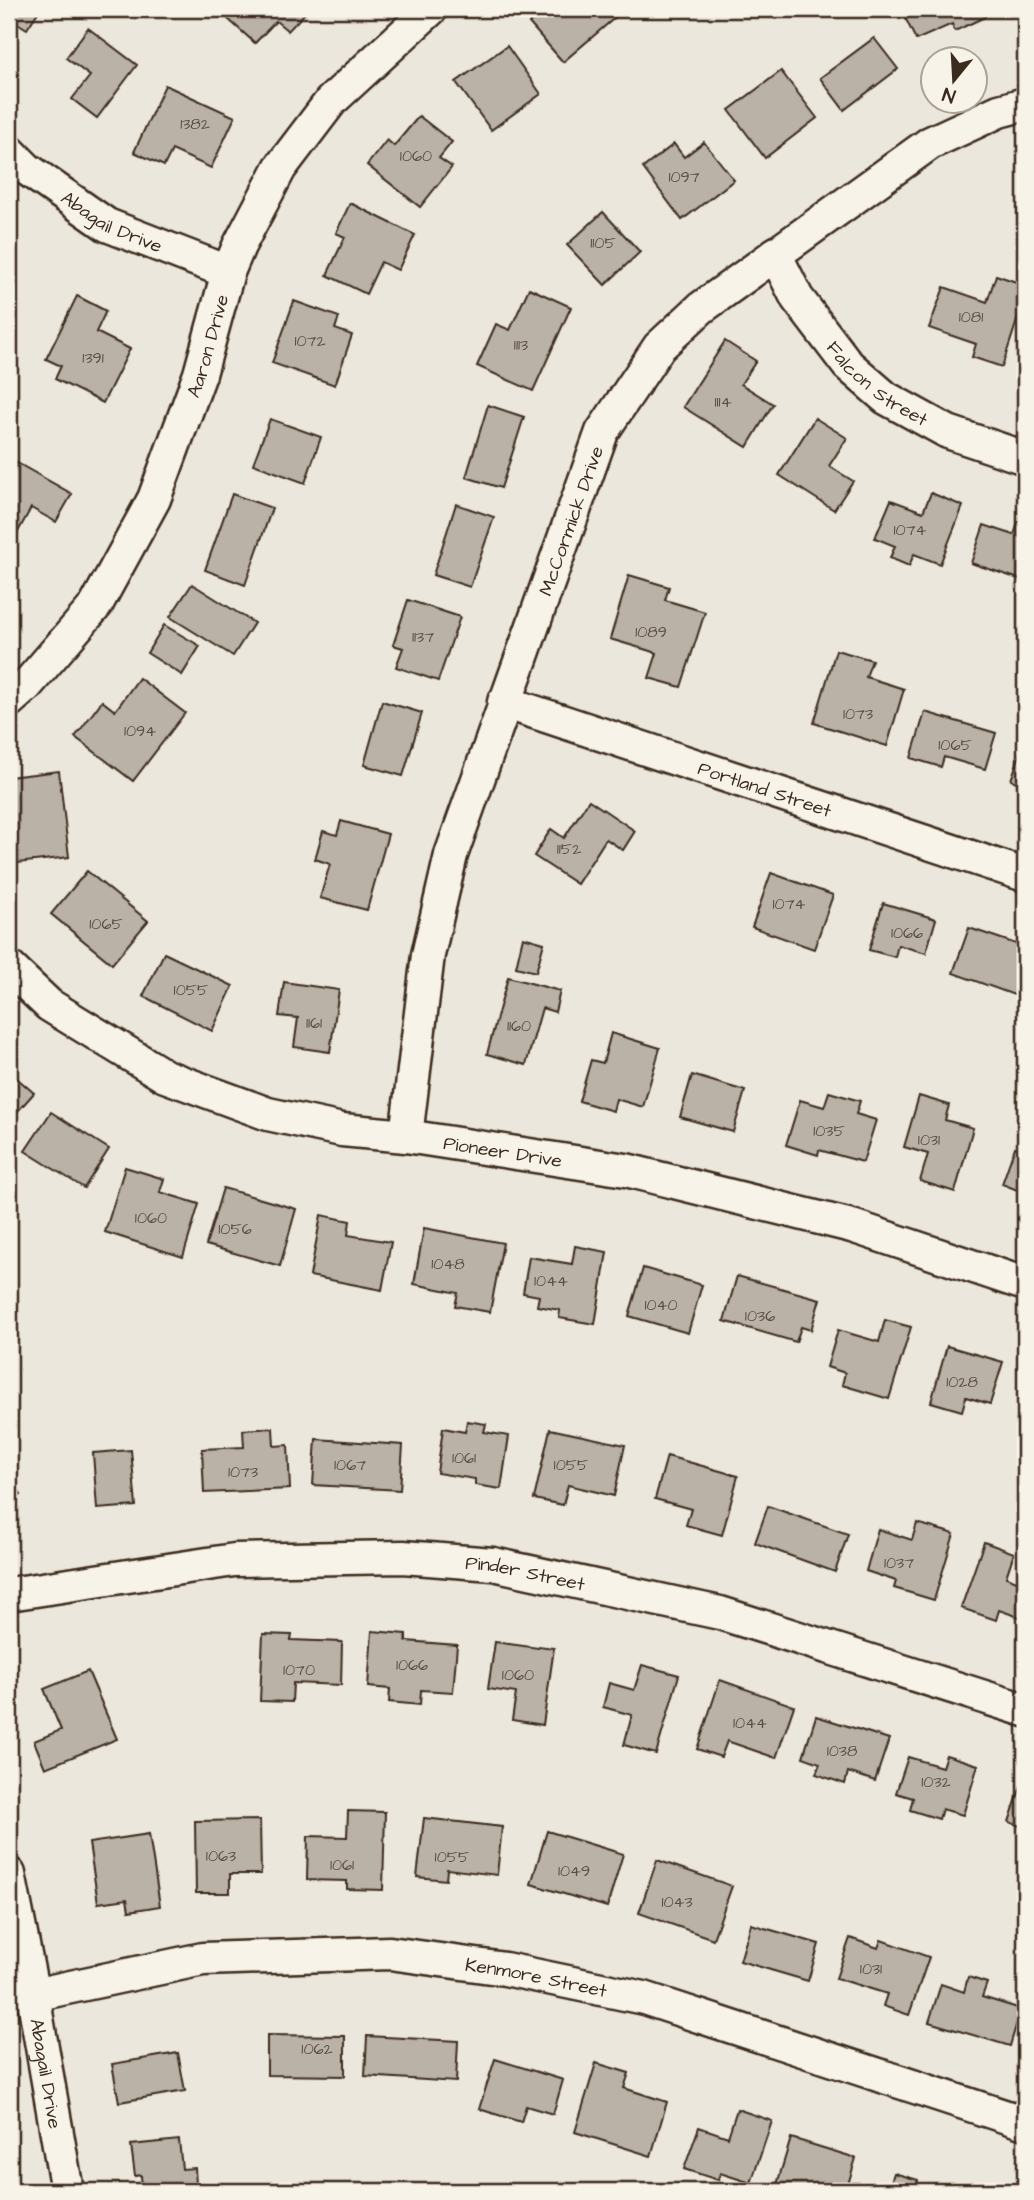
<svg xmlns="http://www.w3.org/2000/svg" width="1034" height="2200" font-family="'Architects Daughter',sans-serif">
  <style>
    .building { fill: #bab2a7; stroke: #3b2a1e; stroke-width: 2 }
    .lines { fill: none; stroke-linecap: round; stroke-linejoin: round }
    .minor-casing { stroke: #3b2a1e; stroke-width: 37 }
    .minor { stroke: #f7f3e8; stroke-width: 32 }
    .labels { text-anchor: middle; stroke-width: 6; stroke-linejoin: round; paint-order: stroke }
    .number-label { font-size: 16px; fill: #5b4c40 }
    .street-label { font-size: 19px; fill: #3b2a1e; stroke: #f7f3e8 }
  </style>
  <rect width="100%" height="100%" fill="#ece7dc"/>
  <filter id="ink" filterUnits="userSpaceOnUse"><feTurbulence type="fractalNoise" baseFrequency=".0143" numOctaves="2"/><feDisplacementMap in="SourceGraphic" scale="14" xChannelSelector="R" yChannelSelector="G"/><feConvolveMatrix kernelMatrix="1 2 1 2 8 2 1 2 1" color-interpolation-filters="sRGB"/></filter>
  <g filter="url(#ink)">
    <g class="building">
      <polygon points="9,9 40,9 27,29 9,18"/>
      <polygon points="221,9 309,9 288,31 276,21 255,43 219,11"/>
      <polygon points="545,9 625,9 563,62 529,23"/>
      <polygon points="901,9 982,9 985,17 955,31 952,24 916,40"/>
      <polygon points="88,28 137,65 97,118 72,99 90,76 66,58"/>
      <polygon points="874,38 898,69 844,110 820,78"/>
      <polygon points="507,46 541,94 491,130 456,82"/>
      <polygon points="781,71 817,118 765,158 729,110"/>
      <polygon points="165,85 235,117 211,168 172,150 164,166 134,152"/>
      <polygon points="419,116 452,142 439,158 452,167 420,207 367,165 387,140 394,146"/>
      <polygon points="704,142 734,180 682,220 643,168 674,144 684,157"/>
      <polygon points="350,203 415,235 398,270 381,262 366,294 327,275 345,237 336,233"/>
      <polygon points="603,212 640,252 605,285 567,245"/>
      <polygon points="996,275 1025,285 1025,296 1002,367 972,357 976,344 929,328 944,287 987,302"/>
      <polygon points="529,288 571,307 533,391 477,366 496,324 510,330"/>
      <polygon points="77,296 106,311 96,332 130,349 103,403 55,379 61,366 46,359"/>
      <polygon points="294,301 339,317 335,329 352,335 335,385 272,363"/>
      <polygon points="725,341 756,361 741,384 773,404 747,447 683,407"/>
      <polygon points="488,405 524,417 501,488 466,477"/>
      <polygon points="815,418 847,438 829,466 853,481 834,510 779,475"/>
      <polygon points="270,419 321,437 305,483 253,464"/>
      <polygon points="12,460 72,494 56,522 31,508 14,539 9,536 9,465"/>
      <polygon points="931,493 963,506 940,564 914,554 909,566 890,558 895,546 875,538 891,500 923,512"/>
      <polygon points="232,494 272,508 245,585 205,570"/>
      <polygon points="456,504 494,517 470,587 433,575"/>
      <polygon points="1018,523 1025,525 1025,581 971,563 984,525 1014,535"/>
      <polygon points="629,575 669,587 665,600 705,612 681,687 649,678 657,653 610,639"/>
      <polygon points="192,584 254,623 233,656 170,617"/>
      <polygon points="408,600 460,617 438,681 396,667 403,648 393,645"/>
      <polygon points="164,625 200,646 182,675 147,653"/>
      <polygon points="836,650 872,660 866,677 904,689 887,746 814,723"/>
      <polygon points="139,678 185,713 133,781 75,737 102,701 115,711"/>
      <polygon points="382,701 422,713 403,776 364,765"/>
      <polygon points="925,712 996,733 985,769 944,757 941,767 911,758"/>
      <polygon points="1023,746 1025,747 1025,785 1011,780"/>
      <polygon points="59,771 69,857 9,864 9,777"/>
      <polygon points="589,800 635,831 623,850 606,839 577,884 534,856 551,829 564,838"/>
      <polygon points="341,821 388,834 367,910 320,898 330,864 315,859 323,831 337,835"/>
      <polygon points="87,871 148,921 112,964 51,914"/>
      <polygon points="771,873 833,895 814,949 752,927"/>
      <polygon points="883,903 936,919 926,953 898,945 895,957 869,950"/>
      <polygon points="969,928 1025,947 1025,973 1017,996 953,973"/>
      <polygon points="523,937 544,943 536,972 516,967"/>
      <polygon points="164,953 233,986 212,1031 143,996"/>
      <polygon points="508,977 560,991 555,1012 542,1008 526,1065 487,1054"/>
      <polygon points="284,982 339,990 330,1052 294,1047 298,1018 279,1016"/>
      <polygon points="611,1033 660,1048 643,1107 616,1099 613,1111 579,1101 591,1060 603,1063"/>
      <polygon points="11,1073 34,1093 9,1121 9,1076"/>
      <polygon points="692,1075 745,1091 733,1132 680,1117"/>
      <polygon points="829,1092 860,1101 856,1114 876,1120 863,1162 819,1150 818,1155 786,1145 800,1100 824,1107"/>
      <polygon points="919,1096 949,1105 945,1120 973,1128 955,1192 920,1181 928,1154 904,1147"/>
      <polygon points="51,1112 109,1149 84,1188 25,1151"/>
      <polygon points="1015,1147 1025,1151 1025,1193 1002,1184"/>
      <polygon points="125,1167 164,1179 160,1192 199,1204 183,1257 105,1232"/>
      <polygon points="223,1188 296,1209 280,1266 206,1245"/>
      <polygon points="321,1215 350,1221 348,1235 391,1242 382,1290 310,1276"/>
      <polygon points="424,1228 503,1243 490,1312 455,1306 458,1293 414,1284"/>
      <polygon points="575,1246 607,1252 595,1324 559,1318 560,1310 537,1306 539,1296 523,1293 529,1257 572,1264"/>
      <polygon points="643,1268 702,1285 688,1333 629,1316"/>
      <polygon points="737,1276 820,1299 811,1330 801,1327 796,1342 724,1321"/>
      <polygon points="885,1320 911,1327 889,1399 842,1385 845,1373 827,1367 838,1330 879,1342"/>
      <polygon points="947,1346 1003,1362 990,1404 966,1397 962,1411 931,1402"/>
      <polygon points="1025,1394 1025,1423 1016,1420"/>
      <polygon points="467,1421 486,1424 484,1432 509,1436 501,1489 475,1485 475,1479 437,1473 443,1428 465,1432"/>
      <polygon points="273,1428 274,1446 288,1445 290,1489 204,1493 202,1449 244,1447 243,1430"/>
      <polygon points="550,1429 625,1445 614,1496 568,1485 563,1505 534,1499"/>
      <polygon points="316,1439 403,1445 400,1490 313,1485"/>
      <polygon points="131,1450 136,1506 97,1509 93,1453"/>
      <polygon points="667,1456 738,1476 722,1535 686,1525 691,1509 655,1499"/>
      <polygon points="9,1471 21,1495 9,1501"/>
      <polygon points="768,1506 848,1534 835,1572 755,1543"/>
      <polygon points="917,1523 954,1534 934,1600 894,1588 896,1581 866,1571 878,1529 912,1540"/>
      <polygon points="984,1542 1014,1553 1006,1577 1025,1584 1025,1619 999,1610 996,1620 961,1608"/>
      <polygon points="372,1631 406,1634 406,1641 457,1645 453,1692 421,1690 420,1705 389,1702 390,1689 368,1687"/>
      <polygon points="263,1634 292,1635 291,1640 342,1642 341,1685 293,1683 292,1702 260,1701"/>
      <polygon points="495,1642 538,1648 539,1646 554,1648 543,1725 512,1720 516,1693 488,1689"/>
      <polygon points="642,1665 679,1675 656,1754 624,1745 632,1715 603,1707 609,1683 634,1690"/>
      <polygon points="88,1671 117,1739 45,1768 34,1741 61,1730 44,1689"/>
      <polygon points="720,1680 794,1706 776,1758 727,1741 721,1757 697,1749"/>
      <polygon points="816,1716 889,1739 875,1781 848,1772 845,1784 816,1774 820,1763 803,1757"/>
      <polygon points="946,1755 978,1765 963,1815 942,1809 939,1819 910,1810 913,1798 896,1793 908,1757 942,1767"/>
      <polygon points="1021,1786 1025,1788 1025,1828 1009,1822"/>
      <polygon points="348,1811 385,1812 383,1890 347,1889 347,1881 307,1880 308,1836 347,1837"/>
      <polygon points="424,1818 502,1827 497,1875 447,1869 446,1880 417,1877"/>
      <polygon points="260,1820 261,1874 230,1874 230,1893 196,1893 195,1821"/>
      <polygon points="547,1831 623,1854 607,1907 531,1884"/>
      <polygon points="149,1834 160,1906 129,1911 127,1899 98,1903 89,1843"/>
      <polygon points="657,1860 732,1886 713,1939 639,1913"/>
      <polygon points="751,1924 819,1944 808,1981 740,1961"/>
      <polygon points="850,1938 878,1948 881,1940 929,1957 909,2015 883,2006 887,1994 836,1978"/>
      <polygon points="968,1977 987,1983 982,1997 1021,2009 1010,2046 929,2022 941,1984 964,1992"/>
      <polygon points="267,2035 345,2036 345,2076 267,2075"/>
      <polygon points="367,2036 458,2041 456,2082 365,2076"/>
      <polygon points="178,2053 185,2091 119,2102 112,2064"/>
      <polygon points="495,2059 563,2080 553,2114 526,2106 521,2122 479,2109"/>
      <polygon points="596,2063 629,2073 624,2088 667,2102 651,2156 575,2132"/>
      <polygon points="737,2109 772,2121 751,2183 720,2173 718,2180 684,2169 699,2127 728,2137"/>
      <polygon points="791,2138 856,2158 846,2191 775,2191"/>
      <polygon points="179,2140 182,2169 195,2168 196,2185 188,2185 188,2191 142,2191 141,2175 135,2176 131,2145"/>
      <polygon points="894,2173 918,2180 916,2191 888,2191"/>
    </g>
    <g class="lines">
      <g class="minor-casing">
        <g id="minor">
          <path id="s1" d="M9 151 27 169 107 225 228 272"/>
          <path id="s2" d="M775 254 797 298 848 365 886 398 948 432 1025 458"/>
          <path id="s3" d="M9 701 26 686 96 605 154 499 200 374 228 272 239 246 280 168 331 101 431 9"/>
          <path id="s4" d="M504 702 1025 875"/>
          <path id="s5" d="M9 967 49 1005 165 1076 268 1114 342 1130 406 1136 626 1170 852 1226 1025 1284"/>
          <path id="s6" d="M406 1136 428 955 451 855 602 432 659 347 701 308 930 143 999 111 1025 104"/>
          <path id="s7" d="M9 1594 234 1560 403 1557 493 1564 720 1613 1025 1710"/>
          <path id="s8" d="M9 1874 33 1995 67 2191"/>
          <path id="s9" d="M33 1995 203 1959 390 1953 505 1969 644 1998 1025 2123"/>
        </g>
      </g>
      <use href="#minor" class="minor"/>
    </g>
  </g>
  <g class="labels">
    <g class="number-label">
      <text x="195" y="129">1382</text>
      <text x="416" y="161">1060</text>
      <text x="684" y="182">1097</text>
      <text x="603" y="248">1105</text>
      <text x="971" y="322">1081</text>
      <text x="310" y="346">1072</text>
      <text x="521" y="350">1113</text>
      <text x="93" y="363">1391</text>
      <text x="723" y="407">1114</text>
      <text x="910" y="535">1074</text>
      <text x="651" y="637">1089</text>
      <text x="423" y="642">1137</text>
      <text x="858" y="719">1073</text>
      <text x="140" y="736">1094</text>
      <text x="955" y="750">1065</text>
      <text x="569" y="854">1152</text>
      <text x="789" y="909">1074</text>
      <text x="106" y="929">1065</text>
      <text x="907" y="938">1066</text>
      <text x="191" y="995">1055</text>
      <text x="314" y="1028">1161</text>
      <text x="519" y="1031">1160</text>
      <text x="829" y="1136">1035</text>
      <text x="929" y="1145">1031</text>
      <text x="151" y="1223">1060</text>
      <text x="235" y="1234">1056</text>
      <text x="448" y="1269">1048</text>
      <text x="551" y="1286">1044</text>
      <text x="661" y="1310">1040</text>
      <text x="760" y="1321">1036</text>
      <text x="962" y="1387">1028</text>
      <text x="464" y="1463">1061</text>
      <text x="350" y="1470">1067</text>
      <text x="571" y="1470">1055</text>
      <text x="243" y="1477">1073</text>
      <text x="899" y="1568">1037</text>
      <text x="412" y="1670">1066</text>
      <text x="299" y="1675">1070</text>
      <text x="518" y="1680">1060</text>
      <text x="750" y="1728">1044</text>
      <text x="842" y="1756">1038</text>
      <text x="936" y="1787">1032</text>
      <text x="221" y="1861">1063</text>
      <text x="452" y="1862">1055</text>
      <text x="342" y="1870">1061</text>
      <text x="574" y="1876">1049</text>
      <text x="677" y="1907">1043</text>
      <text x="871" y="1974">1031</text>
      <text x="317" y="2054">1062</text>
    </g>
    <g class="street-label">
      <text dy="7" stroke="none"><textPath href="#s1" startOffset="126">Abagail Drive</textPath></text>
      <text dy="7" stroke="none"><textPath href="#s3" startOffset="413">Aaron Drive</textPath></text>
      <text dy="7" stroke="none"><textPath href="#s2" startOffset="168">Falcon Street</textPath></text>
      <text dy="7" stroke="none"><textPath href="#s6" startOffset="640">McCormick Drive</textPath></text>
      <text dy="7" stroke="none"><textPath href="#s4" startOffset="275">Portland Street</textPath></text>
      <text dy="7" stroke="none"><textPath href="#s5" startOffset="539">Pioneer Drive</textPath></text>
      <text dy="7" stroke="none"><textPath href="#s7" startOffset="520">Pinder Street</textPath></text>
      <text dy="7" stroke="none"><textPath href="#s9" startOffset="509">Kenmore Street</textPath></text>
      <text dy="7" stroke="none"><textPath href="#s8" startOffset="203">Abagail Drive</textPath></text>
    </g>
  </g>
  <rect width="1034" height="2200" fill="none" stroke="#f7f3e8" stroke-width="35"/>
  <rect x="18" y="18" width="999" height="2165" fill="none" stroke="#3b2a1e" stroke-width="2.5" filter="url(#ink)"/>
  <g transform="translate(954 80) rotate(198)"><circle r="33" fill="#f7f3e8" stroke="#aca397" stroke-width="2"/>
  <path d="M0-5L12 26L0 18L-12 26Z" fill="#3b2a1e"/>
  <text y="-10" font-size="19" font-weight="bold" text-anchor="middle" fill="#3b2a1e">N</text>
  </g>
</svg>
